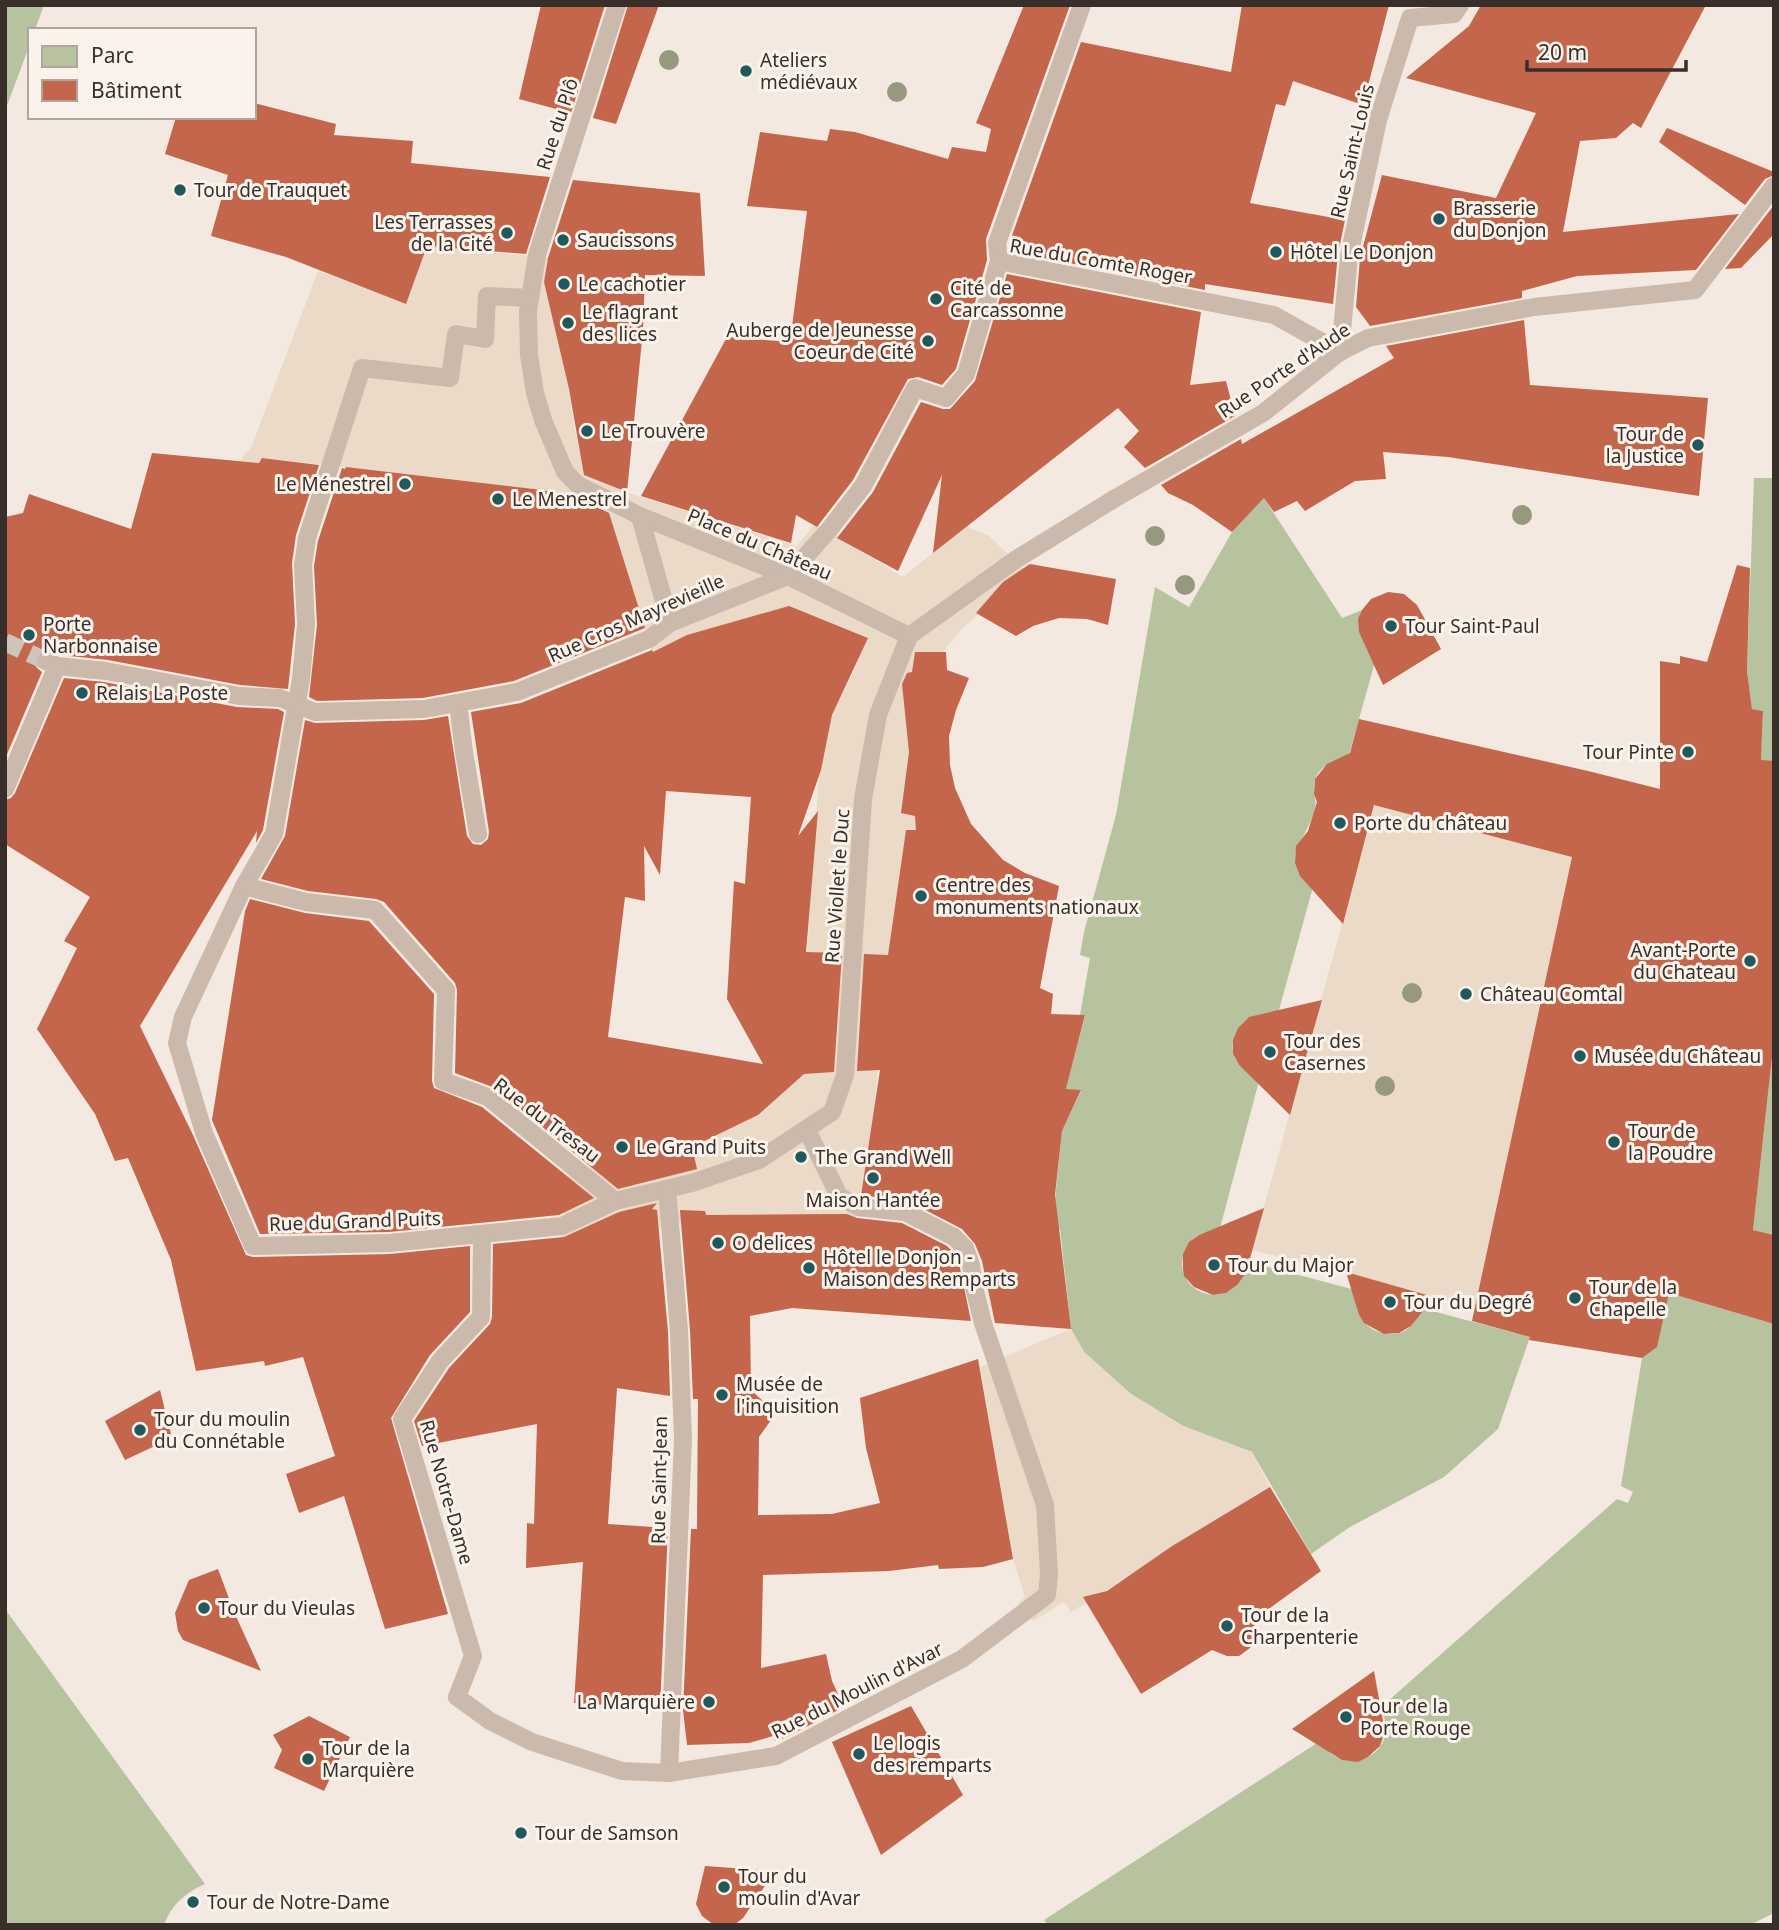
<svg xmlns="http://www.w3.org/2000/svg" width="1779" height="1930" font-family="'Noto Sans',sans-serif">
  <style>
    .green { fill: #b7c29f }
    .plaza { fill: #eadac7 }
    .building { fill: #c4664c; fill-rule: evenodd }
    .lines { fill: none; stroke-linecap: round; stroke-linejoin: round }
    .pedestrian-tunnel { stroke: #cec4bc; stroke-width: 18; stroke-dasharray: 18 9; stroke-linecap: butt }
    .service { stroke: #cbb9ab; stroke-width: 18 }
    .pedestrian { stroke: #cbb9ab; stroke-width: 18 }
    .tree { fill: #96997e }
    .poi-dot { fill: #20585b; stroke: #faf3ec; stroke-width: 2.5 }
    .labels { text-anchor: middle; stroke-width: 6; stroke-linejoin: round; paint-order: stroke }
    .poi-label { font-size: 19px; fill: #392f2a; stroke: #faf3ec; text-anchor: start }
    .street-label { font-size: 19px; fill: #392f2a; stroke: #faf3ec }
  </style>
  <rect width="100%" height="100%" fill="#f3e9e0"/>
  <g class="green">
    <polygon points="5,5 44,5 35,30 30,30 30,44 5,111"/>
    <polygon points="1754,478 1774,478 1774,871 1756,870 1763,711 1752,709 1747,671"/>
    <path d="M1264 498 1342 618 1362 610C1355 629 1361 643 1377 655L1348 758C1330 761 1312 769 1314 791 1315 800 1317 803 1314 812 1304 845 1278 856 1313 887L1277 1017 1247 1019C1224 1041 1229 1068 1260 1077L1219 1232C1206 1231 1194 1234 1187 1247 1163 1290 1236 1322 1246 1261L1359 1291C1358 1296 1356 1302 1357 1307 1360 1330 1392 1343 1410 1327 1415 1322 1418 1314 1421 1308L1530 1337 1498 1429 1444 1477 1350 1527 1311 1554 1252 1452 1183 1426 1131 1394 1084 1352 1071 1329 1060 1229 1052 1230 1062 1131 1081 1091 1066 1089 1085 1016 1080 1015 1090 958 1080 955 1084 932 1116 815 1155 587 1189 607 1232 532Z"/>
    <polygon points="1774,1039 1774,1235 1753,1230"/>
    <path d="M1669 1293 1774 1324V1913L1750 1925H1048L1044 1920 1320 1741C1347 1785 1405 1748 1380 1709L1388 1701 1617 1499 1628 1503 1633 1492 1621 1486 1642 1358Z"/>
    <path d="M5 1609 205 1884C186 1892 171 1905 164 1925H5Z"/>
  </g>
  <g class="plaza">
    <polygon points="427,246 551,258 550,305 569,389 573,421 585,475 632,494 797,546 815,523 903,577 934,552 960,524 989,536 1038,582 982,610 959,632 937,659 927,830 906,831 888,957 874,1110 856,1219 836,1216 745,1214 692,1220 652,1231 561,1241 568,1176 591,1166 692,1147 758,1115 819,953 807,952 819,777 832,715 855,669 866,637 824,620 652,653 645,628 610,578 603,505 523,488 443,478 263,458 258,463 239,461 251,448 318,271 406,303"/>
    <polygon points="1375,805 1572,857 1489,1243 1534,1325 1362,1277 1252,1250"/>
    <polygon points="1071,1329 1084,1352 1131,1394 1183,1426 1252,1452 1270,1487 1171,1546 1138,1570 1071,1612 1064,1602 1033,1621 1019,1602 1025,1597 1013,1559 980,1367"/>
  </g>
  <g class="building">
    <polygon points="541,5 605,5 571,113 519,99"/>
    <polygon points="628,5 659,5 616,124 593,118"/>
    <polygon points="1024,5 1070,5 986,239 987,260 956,369 942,385 918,377 908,379 853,480 817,527 796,515 791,543 641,496 727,337 790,342 807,211 747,206 760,132 827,141 830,129 855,132 948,159 952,147 986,152 991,129 976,123"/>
    <polygon points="1242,5 1389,5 1363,105 1293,81 1285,106 1276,104 1250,203 1345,220 1338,254 1333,304 1205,284 1205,290 1009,251 1009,244 1081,42 1231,72"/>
    <polygon points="1481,5 1706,5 1641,128 1633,123 1616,138 1580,141 1563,232 1739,214 1696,270 1577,276 1522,291 1522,298 1370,326 1356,307 1360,258 1382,175 1496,198 1536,113 1406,78 1469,26"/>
    <polygon points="254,103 336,124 334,135 413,141 411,163 550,177 526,254 427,246 406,304 286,257 211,236 228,175 165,154 176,117 254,117"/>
    <polygon points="1667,128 1774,172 1774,175 1765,179 1745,205 1659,142"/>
    <polygon points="573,180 700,193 705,276 645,275 643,330 627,492 584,475 569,389 544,282 548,258"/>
    <polygon points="1774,205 1774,234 1741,268 1725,269"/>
    <polygon points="1007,274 1201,312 1190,385 1226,381 1235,416 1145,468 1124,447 1139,431 1118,408 933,553 942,475 898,571 837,538 873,492 921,402 943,409 950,409 975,381"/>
    <polygon points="1524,320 1530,385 1708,398 1699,496 1448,457 1383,452 1386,479 1355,481 1305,511 1297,501 1274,512 1264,498 1232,532 1193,505 1168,493 1161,485 1241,439 1242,444 1394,358 1386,346"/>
    <polygon points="152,453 259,463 262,458 319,465 296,535 292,563 295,624 288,689 240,685 108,660 60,655 44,650 35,657 36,667 42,672 5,759 5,517 23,513 29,494 131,529"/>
    <polygon points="346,467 542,490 582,500 609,513 645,628 514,681 423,698 317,701 309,697 317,625 314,566 318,541 342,468 345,469"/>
    <polygon points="1030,564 1116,579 1108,625 1087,619 1059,618 1033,626 1016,636 976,613 1003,582"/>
    <polygon points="1737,565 1750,568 1747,671 1752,709 1763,711 1761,760 1774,761 1774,1039 1753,1230 1774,1235 1774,1324 1669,1293 1657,1347 1642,1358 1529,1340 1530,1337 1472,1321 1572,857 1374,805 1343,924 1300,876 1295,863 1296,846 1308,831 1317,802 1314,794 1315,779 1327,764 1350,753 1359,719 1588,771 1660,789 1660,661 1680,664 1680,656 1707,662"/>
    <polygon points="1388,592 1404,594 1417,605 1441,649 1383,685 1359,632 1358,619 1362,610 1371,599"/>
    <path d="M789 606 868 638 832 715 821 770 798 836 818 811 806 952 842 953 834 1072 804 1074 758 1115 692 1147 697 1169 618 1189 495 1088 455 1073 457 990 455 983 384 902 376 899 308 891 261 879 285 836 305 720 315 723 424 720 448 716 467 836 473 844 481 845 488 839 489 832 471 712 521 703 652 650 653 652 687 635ZM666 791 751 797 745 884 734 881 727 999 763 1064 608 1037 625 897 645 901 644 846 660 875Z"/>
    <polygon points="915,652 946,652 947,670 969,678 956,710 949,736 950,765 955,788 971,824 1003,860 1025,873 1059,886 1040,988 1053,994 1051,1014 1085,1015 1066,1089 1081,1090 1062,1131 1055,1195 1071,1329 995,1323 982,1261 975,1244 962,1229 910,1202 861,1195 880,1070 857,1071 864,954 888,955 906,830 916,830 915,816 901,813 909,752 902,684 907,673 912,672"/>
    <polygon points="64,678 104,682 237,707 278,709 284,712 263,830 256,843 257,831 140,1026 193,1135 246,1255 253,1257 390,1254 470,1246 470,1312 430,1355 391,1418 448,1614 385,1629 344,1496 299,1513 286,1474 335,1456 303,1357 265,1366 264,1361 196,1371 171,1260 128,1158 115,1161 95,1114 37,1029 77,948 64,941 90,897 5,844 5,800 11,798 15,793"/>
    <polygon points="250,899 305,913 369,921 434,994 432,1081 434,1088 482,1107 594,1198 559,1215 389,1232 260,1234 212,1120 245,911"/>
    <polygon points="1322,1000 1303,1067 1290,1115 1239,1065 1233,1054 1233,1040 1238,1028 1249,1017"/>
    <polygon points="657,1203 652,1209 657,1210 668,1332 670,1396 617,1388 608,1524 668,1528 660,1708 574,1703 583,1562 526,1568 527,1523 534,1524 537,1424 422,1446 414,1421 449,1368 490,1324 492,1317 493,1244 564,1237 619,1212"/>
    <polygon points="1264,1208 1246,1273 1237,1285 1226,1293 1213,1295 1194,1287 1184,1276 1183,1269 1183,1254 1189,1242 1199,1235"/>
    <polygon points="680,1210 705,1211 706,1215 847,1214 857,1218 902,1223 947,1246 955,1254 960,1268 971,1321 792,1308 750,1316 751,1390 776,1413 759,1437 758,1515 832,1514 880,1503 866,1448 860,1398 978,1359 1013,1559 983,1567 939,1569 938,1565 889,1571 763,1575 761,1668 826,1654 832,1681 844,1707 787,1737 775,1741 773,1736 749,1743 687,1745 683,1710 691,1529 697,1529 698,1399 693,1399 690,1330"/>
    <polygon points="1346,1272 1434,1297 1411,1326 1399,1333 1384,1334 1364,1323 1359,1315"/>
    <polygon points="160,1390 172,1438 125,1460 105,1421"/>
    <polygon points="1270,1487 1321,1571 1255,1619 1254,1639 1250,1648 1239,1656 1227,1656 1212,1650 1141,1694 1083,1597 1107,1591 1172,1546"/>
    <polygon points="218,1569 234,1612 261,1671 183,1640 178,1631 175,1613 189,1580"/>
    <polygon points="1374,1671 1385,1732 1380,1746 1368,1757 1358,1762 1342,1760 1292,1729"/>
    <polygon points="911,1706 963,1795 881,1855 832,1742"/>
    <polygon points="309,1716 350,1737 324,1791 274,1768 282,1750 273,1735"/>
    <polygon points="705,1866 775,1871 743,1918 734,1925 714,1925 702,1916 696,1904"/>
  </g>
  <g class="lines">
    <polyline class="pedestrian-tunnel" points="5,642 46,661"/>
    <polyline class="service" points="458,703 464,752 478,834"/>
    <g class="pedestrian">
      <polyline points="617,5 537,255 528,311 529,355 535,393 543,420 565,472 578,485 640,516 788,576 909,636"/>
      <polyline points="999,261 997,243 1082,5"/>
      <polyline points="530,298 487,296 485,339 456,334 450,378 362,368 307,538 303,565 306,624 301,679 274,834 244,886 183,1017 177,1043 204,1133 253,1246 390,1243 562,1226 615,1201 692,1183 759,1160 832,1112 845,1075 863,799 878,715 909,636"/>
      <polyline points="1340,352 1349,256 1378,120 1410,18 1454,14 1460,5"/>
      <polyline points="640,516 670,623"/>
      <polyline points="909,636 1015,560 1114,499 1263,413 1340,352 1368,338 1534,307 1695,290 1774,186"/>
      <polyline points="46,661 57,666 106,671 239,696 280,698 315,712 424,709 517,692 649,639 670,623 788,576 828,531 863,486 915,388 946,398 966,374 999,261 1274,315 1340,352"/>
      <polyline points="5,789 57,666"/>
      <polyline points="244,886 306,902 375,910 446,990 443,1081 488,1097 615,1201"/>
      <polyline points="667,1189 679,1331 683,1439 669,1773"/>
      <polyline points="482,1235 481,1317 440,1361 402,1419 473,1656 457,1697 490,1721 532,1742 622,1771 669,1773 776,1756 962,1659 1047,1595 1049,1574 1045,1505 983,1323 974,1287 971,1265 965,1248 954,1237 905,1212 858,1207 839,1196 807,1130"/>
    </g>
  </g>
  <g class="tree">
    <circle cx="669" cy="60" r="10"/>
    <circle cx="897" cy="92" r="10"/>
    <circle cx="1522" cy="515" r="10"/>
    <circle cx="1155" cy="536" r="10"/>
    <circle cx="1185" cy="585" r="10"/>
    <circle cx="1412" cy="993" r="10"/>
    <circle cx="1385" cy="1086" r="10"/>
  </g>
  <g class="poi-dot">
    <circle cx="746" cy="71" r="7"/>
    <circle cx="180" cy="190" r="7"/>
    <circle cx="1439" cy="219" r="7"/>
    <circle cx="507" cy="233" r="7"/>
    <circle cx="563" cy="240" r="7"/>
    <circle cx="1276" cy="252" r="7"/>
    <circle cx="564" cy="284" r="7"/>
    <circle cx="936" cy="299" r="7"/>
    <circle cx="568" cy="323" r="7"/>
    <circle cx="928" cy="341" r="7"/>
    <circle cx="587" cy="431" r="7"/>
    <circle cx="1698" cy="445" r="7"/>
    <circle cx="405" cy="484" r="7"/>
    <circle cx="498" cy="499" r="7"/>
    <circle cx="1391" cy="626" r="7"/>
    <circle cx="29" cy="635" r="7"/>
    <circle cx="82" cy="693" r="7"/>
    <circle cx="1688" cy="752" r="7"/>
    <circle cx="1340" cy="823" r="7"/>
    <circle cx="921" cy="896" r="7"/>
    <circle cx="1750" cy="961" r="7"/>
    <circle cx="1466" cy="994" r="7"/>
    <circle cx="1270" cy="1052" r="7"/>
    <circle cx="1580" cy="1056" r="7"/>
    <circle cx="1614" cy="1142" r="7"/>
    <circle cx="622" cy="1147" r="7"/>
    <circle cx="801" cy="1157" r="7"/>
    <circle cx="873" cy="1178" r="7"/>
    <circle cx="718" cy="1243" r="7"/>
    <circle cx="1214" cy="1265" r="7"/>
    <circle cx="809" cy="1268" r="7"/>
    <circle cx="1575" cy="1298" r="7"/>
    <circle cx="1390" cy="1302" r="7"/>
    <circle cx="722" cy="1395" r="7"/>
    <circle cx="140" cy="1430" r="7"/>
    <circle cx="204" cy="1608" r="7"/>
    <circle cx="1227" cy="1626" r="7"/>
    <circle cx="709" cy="1702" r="7"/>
    <circle cx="1346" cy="1717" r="7"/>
    <circle cx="859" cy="1754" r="7"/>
    <circle cx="308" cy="1759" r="7"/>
    <circle cx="521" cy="1833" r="7"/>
    <circle cx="724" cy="1887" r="7"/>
    <circle cx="193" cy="1902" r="7"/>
  </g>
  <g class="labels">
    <g class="poi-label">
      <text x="760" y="67">Ateliers<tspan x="760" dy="22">médiévaux</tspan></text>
      <text x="194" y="197">Tour de Trauquet</text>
      <text x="1453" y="215">Brasserie<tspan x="1453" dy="22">du Donjon</tspan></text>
      <text x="493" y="229" text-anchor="end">Les Terrasses<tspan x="493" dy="22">de la Cité</tspan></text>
      <text x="577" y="247">Saucissons</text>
      <text x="1290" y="259">Hôtel Le Donjon</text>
      <text x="578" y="291">Le cachotier</text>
      <text x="950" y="295">Cité de<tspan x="950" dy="22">Carcassonne</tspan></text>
      <text x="582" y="319">Le flagrant<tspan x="582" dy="22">des lices</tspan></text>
      <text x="914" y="337" text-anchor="end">Auberge de Jeunesse<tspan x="914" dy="22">Coeur de Cité</tspan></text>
      <text x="601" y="438">Le Trouvère</text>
      <text x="1684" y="441" text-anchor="end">Tour de<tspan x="1684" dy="22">la Justice</tspan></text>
      <text x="391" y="491" text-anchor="end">Le Ménestrel</text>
      <text x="512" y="506">Le Menestrel</text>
      <text x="43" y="631">Porte<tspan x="43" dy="22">Narbonnaise</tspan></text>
      <text x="1405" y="633">Tour Saint-Paul</text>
      <text x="96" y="700">Relais La Poste</text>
      <text x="1674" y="759" text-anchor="end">Tour Pinte</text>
      <text x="1354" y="830">Porte du château</text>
      <text x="935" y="892">Centre des<tspan x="935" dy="22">monuments nationaux</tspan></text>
      <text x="1736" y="957" text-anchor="end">Avant-Porte<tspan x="1736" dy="22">du Chateau</tspan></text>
      <text x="1480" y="1001">Château Comtal</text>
      <text x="1284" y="1048">Tour des<tspan x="1284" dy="22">Casernes</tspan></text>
      <text x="1594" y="1063">Musée du Château</text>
      <text x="1628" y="1138">Tour de<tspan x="1628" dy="22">la Poudre</tspan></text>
      <text x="636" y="1154">Le Grand Puits</text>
      <text x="815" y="1164">The Grand Well</text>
      <text x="873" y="1207" text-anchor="middle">Maison Hantée</text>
      <text x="732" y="1250">O delices</text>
      <text x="823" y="1264">Hôtel le Donjon -<tspan x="823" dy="22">Maison des Remparts</tspan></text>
      <text x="1228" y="1272">Tour du Major</text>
      <text x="1589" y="1294">Tour de la<tspan x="1589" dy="22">Chapelle</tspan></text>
      <text x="1404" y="1309">Tour du Degré</text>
      <text x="736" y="1391">Musée de<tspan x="736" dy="22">l'inquisition</tspan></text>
      <text x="154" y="1426">Tour du moulin<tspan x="154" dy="22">du Connétable</tspan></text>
      <text x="218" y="1615">Tour du Vieulas</text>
      <text x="1241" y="1622">Tour de la<tspan x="1241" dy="22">Charpenterie</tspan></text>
      <text x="695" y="1709" text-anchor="end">La Marquière</text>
      <text x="1360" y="1713">Tour de la<tspan x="1360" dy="22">Porte Rouge</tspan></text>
      <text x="873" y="1750">Le logis<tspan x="873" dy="22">des remparts</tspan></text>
      <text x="322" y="1755">Tour de la<tspan x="322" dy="22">Marquière</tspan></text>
      <text x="535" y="1840">Tour de Samson</text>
      <text x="738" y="1883">Tour du<tspan x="738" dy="22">moulin d'Avar</tspan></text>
      <text x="207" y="1909">Tour de Notre-Dame</text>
    </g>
    <g class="street-label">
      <text transform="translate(557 124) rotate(-72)" y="7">Rue du Plô</text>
      <text transform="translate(1352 151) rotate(-77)" y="7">Rue Saint-Louis</text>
      <text transform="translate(1101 261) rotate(10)" y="7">Rue du Comte Roger</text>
      <text transform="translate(1284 370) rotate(-34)" y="7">Rue Porte d'Aude</text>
      <text transform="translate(760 544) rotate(23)" y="7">Place du Château</text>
      <text transform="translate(636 618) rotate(-24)" y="7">Rue Cros Mayrevieille</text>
      <text transform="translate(837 886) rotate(-86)" y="7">Rue Viollet le Duc</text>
      <text transform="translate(547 1120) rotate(37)" y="7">Rue du Tresau</text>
      <text transform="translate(355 1221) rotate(-2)" y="7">Rue du Grand Puits</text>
      <text transform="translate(659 1480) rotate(-89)" y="7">Rue Saint-Jean</text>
      <text transform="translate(447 1492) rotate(74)" y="7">Rue Notre-Dame</text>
      <text transform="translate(857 1690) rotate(-27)" y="7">Rue du Moulin d'Avar</text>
    </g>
  </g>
  <rect width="1779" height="1930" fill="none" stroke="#392f2a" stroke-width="14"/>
  <rect x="28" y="28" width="228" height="91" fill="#faf3ec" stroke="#ada59e" stroke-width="2"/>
  <rect x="42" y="46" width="35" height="21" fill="#b7c29f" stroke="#ada59e" stroke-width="2"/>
  <text x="91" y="63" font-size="21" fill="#392f2a">Parc</text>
  <rect x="42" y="80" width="35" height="21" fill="#c4664c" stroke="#ada59e" stroke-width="2"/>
  <text x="91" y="98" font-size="21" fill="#392f2a">Bâtiment</text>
  <path d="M1527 60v10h159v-10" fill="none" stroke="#392f2a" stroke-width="3.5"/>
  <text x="1538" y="60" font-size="21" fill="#392f2a" stroke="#faf3ec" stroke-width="5" paint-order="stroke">20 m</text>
</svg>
